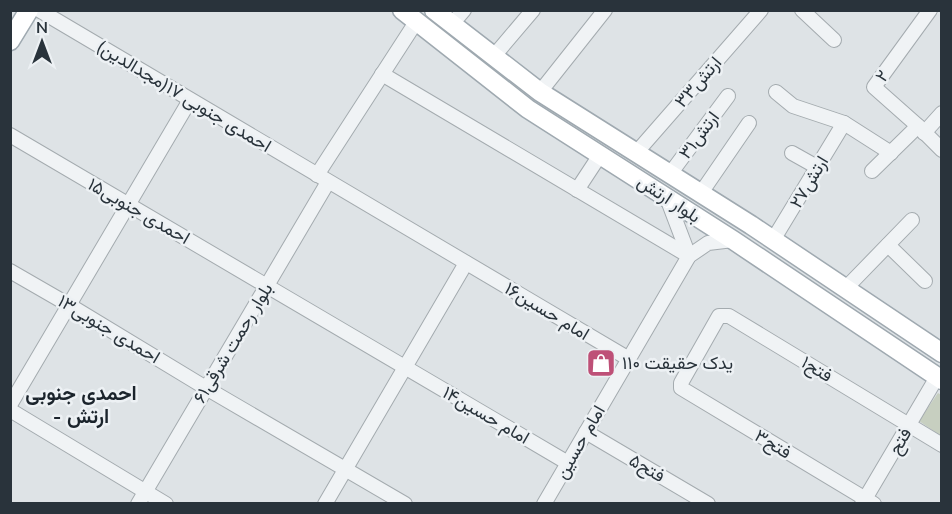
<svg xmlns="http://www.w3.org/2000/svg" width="952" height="514" font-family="'Nunito Sans',Vazirmatn,sans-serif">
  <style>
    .green { fill: #c7cfc0 }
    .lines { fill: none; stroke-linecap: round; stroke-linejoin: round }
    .minor-casing { stroke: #a4abaf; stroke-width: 16 }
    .major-casing { stroke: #9fa9b0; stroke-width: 21 }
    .minor { stroke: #f0f3f5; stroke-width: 14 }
    .major { stroke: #fff; stroke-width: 18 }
    .labels { text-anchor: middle; stroke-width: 5; stroke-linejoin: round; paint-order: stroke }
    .street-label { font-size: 18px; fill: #29333b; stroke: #edf1f4 }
    .poi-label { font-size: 18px; fill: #29333b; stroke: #edf1f4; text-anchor: start }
    .neighbourhood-label { font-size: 20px; font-weight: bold; fill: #1b242c; stroke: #edf1f4 }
  </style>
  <rect width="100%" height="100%" fill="#dee3e6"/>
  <polygon class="green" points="938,393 941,395 941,436 919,421"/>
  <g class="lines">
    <g class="minor-casing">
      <g id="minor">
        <polyline points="39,10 629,359"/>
        <polyline points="802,10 834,40"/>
        <polyline points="930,10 874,87 918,126 942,150"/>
        <polyline points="452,24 464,10"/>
        <polyline points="494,56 533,10"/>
        <polyline points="382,74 689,256"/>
        <polyline points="540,92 605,10"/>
        <polyline points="776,92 793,106 844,123 891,153"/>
        <polyline points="924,133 942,113"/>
        <polyline points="10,135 568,463"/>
        <polyline points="636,153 761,10"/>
        <polyline points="792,153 817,167"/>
        <polyline points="872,171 918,126"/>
        <polyline points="670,174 728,96"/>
        <polyline points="317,175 416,22"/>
        <polyline points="577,190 600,155"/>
        <polyline points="701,193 749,123"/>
        <polyline points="667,198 689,256"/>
        <polyline points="773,240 844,123"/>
        <polyline points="888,245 925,281"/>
        <polyline points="10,271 69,305 206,388 405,504"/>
        <polyline points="845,289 912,220"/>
        <polyline points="10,405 190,100"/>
        <polyline points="10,410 166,504"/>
        <polyline points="586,432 708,504"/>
        <polyline points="138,504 328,182"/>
        <polyline points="325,504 466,263"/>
        <polyline points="544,504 689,256 708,243 733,240"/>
        <polyline points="862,504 937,377"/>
        <polyline points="874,504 681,388 681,383 719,316 729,316 942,445"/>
      </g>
    </g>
    <g class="major-casing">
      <g id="major">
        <polyline points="402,10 528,109 733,240 942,380"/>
        <polyline points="434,10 540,92 751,225 942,353"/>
        <polyline points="10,41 29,10"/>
      </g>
    </g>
    <use href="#minor" class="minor"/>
    <use href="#major" class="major"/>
  </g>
  <defs>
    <g id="shop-square" transform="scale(1.5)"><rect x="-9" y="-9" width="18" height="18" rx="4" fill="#be5077" stroke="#edf1f4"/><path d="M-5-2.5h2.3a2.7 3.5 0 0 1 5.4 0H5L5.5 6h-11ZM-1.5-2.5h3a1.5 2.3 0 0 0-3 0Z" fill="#fff"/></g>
  </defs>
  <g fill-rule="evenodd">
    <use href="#shop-square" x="601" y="363"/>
  </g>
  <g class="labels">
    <g class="street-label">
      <text transform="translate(882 76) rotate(-55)" y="6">۲</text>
      <text transform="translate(698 82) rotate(-49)" y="6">ارتش۳۳</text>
      <text transform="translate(184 96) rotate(31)" y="6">احمدی جنوبی ۱۷(مجدالدین)</text>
      <text transform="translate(699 135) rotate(-53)" y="6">ارتش۳۱</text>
      <text transform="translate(809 182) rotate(-59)" y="6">ارتش۲۷</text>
      <text transform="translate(669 199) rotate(33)" y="6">بلوار ارتش</text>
      <text transform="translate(139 211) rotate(30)" y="6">احمدی جنوبی۱۵</text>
      <text transform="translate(547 311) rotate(31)" y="6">امام حسین۱۶</text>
      <text transform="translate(109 329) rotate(31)" y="6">احمدی جنوبی۱۳</text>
      <text transform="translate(233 343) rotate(-59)" y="6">بلوار رحمت شرقی۶۱</text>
      <text transform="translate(817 369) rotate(31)" y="6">۱فتح</text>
      <text transform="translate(486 415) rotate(30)" y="6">امام حسین۱۴</text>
      <text transform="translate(900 441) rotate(-59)" y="6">فتح</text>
      <text transform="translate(580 442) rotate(-60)" y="6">امام حسین</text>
      <text transform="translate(773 444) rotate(31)" y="6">۳فتح</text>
      <text transform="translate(647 468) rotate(30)" y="6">۵فتح</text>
    </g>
    <g class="poi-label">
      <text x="622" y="369">یدک حقیقت ۱۱۰</text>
    </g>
    <g class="neighbourhood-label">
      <text x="81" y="400">احمدی جنوبی<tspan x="81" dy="23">- ارتش</tspan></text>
    </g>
  </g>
  <rect width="952" height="514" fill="none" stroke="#29333b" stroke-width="24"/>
  <g transform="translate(42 42)" stroke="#edf1f4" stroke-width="4.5" paint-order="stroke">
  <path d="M0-4.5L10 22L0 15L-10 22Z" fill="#29333b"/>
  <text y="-9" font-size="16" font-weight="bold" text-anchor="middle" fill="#29333b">N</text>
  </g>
</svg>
